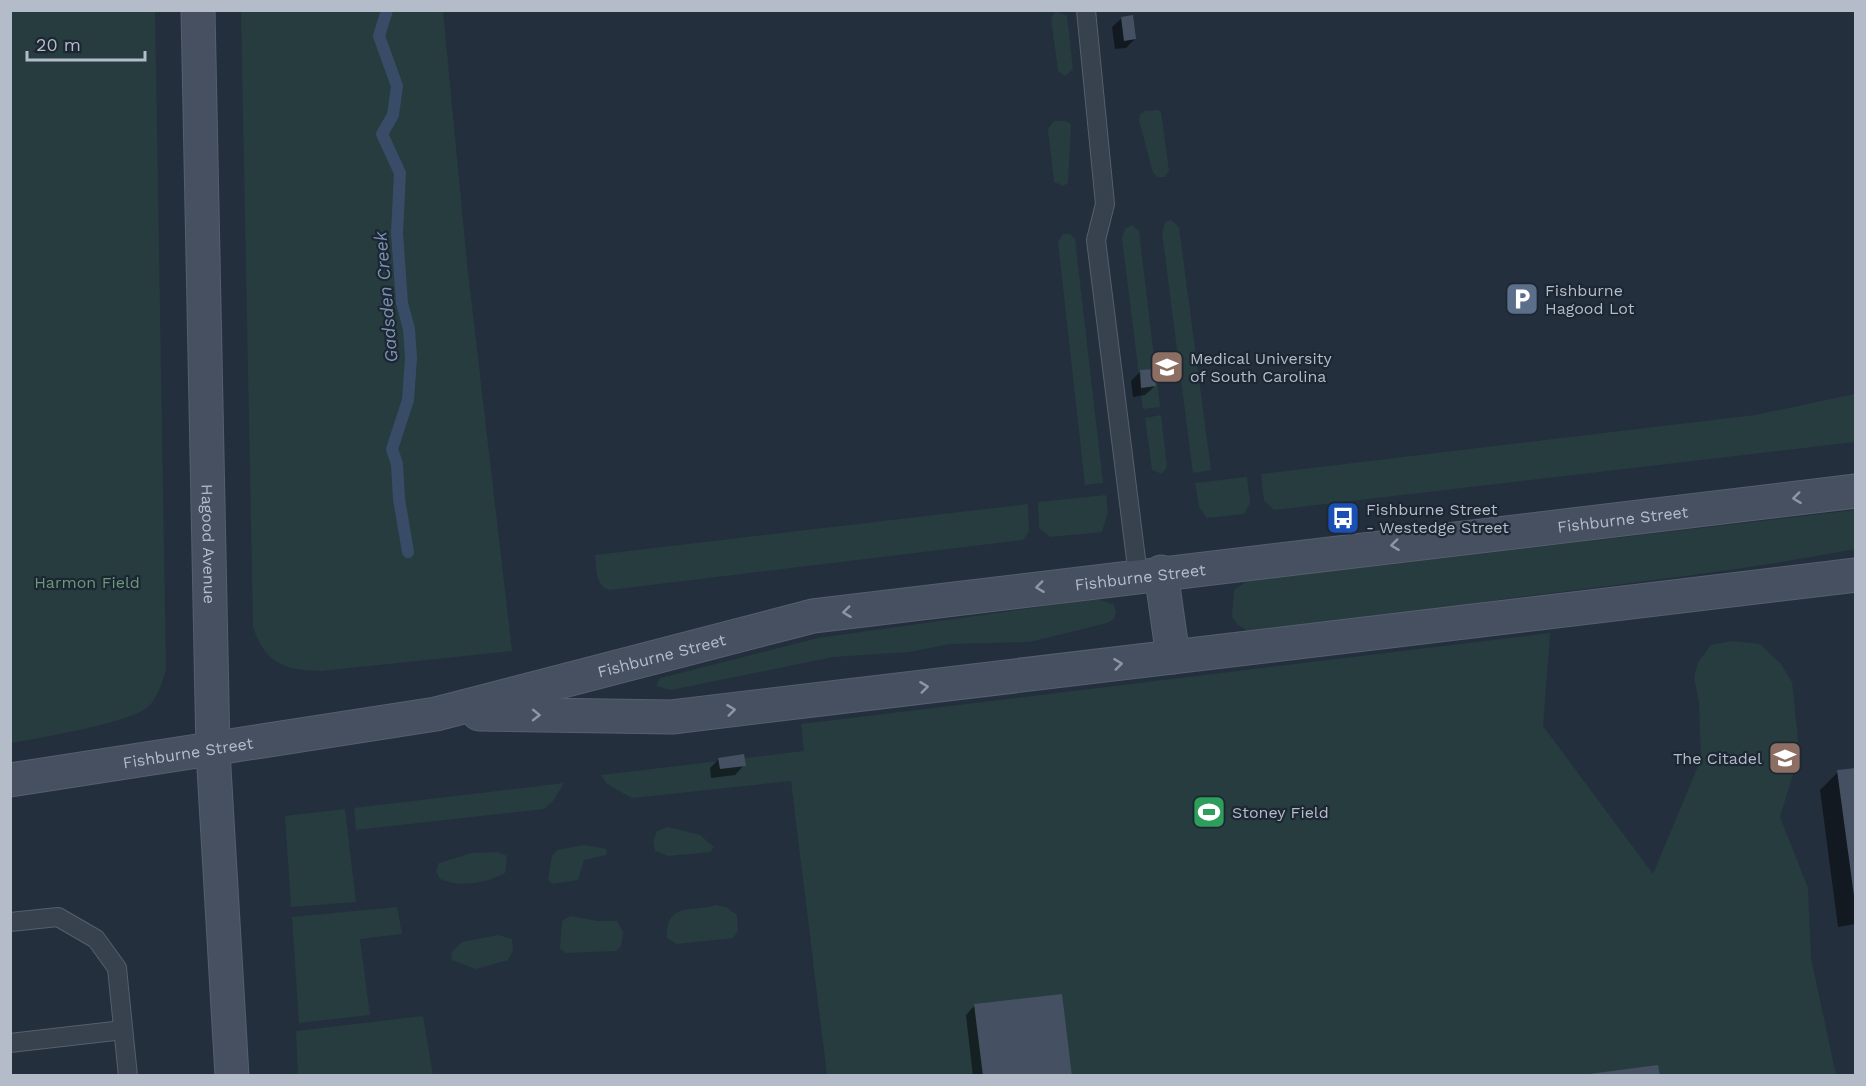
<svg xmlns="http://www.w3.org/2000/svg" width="1866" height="1086" font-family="'Work Sans',sans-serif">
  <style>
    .green { fill: #263c3f }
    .shadow { fill: #0007 }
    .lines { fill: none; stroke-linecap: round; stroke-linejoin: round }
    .stream { stroke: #394c67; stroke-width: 12 }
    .building { fill: #455162 }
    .lane-casing { stroke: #565f6c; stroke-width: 20 }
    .secondary-casing { stroke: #565f6c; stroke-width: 35 }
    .lane { stroke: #38414e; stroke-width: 18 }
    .secondary { stroke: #465061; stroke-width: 33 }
    .oneway { stroke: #8e96a5 }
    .labels { text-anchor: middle; stroke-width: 4.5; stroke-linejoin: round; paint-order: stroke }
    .poi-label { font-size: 16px; fill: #b4bcc9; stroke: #1d2633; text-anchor: start }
    .street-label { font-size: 16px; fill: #b4bcc9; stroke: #1d2633 }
    .park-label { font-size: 16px; fill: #6b9a76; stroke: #1d2633 }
    .water-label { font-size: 18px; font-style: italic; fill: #7c92b1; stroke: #1d2633 }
  </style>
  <rect width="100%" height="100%" fill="#242f3e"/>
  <g class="green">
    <path d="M11 10 155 11 166 670C162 683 158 697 148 707 130 723 38 738 11 743Z"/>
    <path d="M241 11H443L467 263 512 651 321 671C284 670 265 663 253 627Z"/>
    <polygon points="1056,11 1067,16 1073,69 1065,76 1058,71 1051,18"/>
    <polygon points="1157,110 1161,112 1169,171 1165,177 1158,177 1153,173 1139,120 1140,114 1145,111"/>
    <polygon points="1054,121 1065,121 1071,124 1068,183 1063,186 1054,182 1048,129"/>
    <polygon points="1171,220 1179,227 1211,470 1193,473 1162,233 1165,222"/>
    <polygon points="1132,225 1139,231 1160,407 1143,409 1122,238 1125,229"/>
    <polygon points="1063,234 1070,234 1075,239 1103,483 1085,485 1058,242"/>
    <polygon points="1855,394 1855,442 1274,510 1264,501 1261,474 1755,415"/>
    <polygon points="1161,415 1167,467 1162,474 1152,470 1145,418"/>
    <polygon points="1247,477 1250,503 1244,514 1207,518 1199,507 1195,483"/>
    <polygon points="1106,495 1108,512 1102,532 1050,537 1039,528 1038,502"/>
    <path d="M1028 504 1029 531 1023 540 609 590C595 585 597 569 595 555Z"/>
    <path d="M1855 510V549C1732 573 1607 585 1483 602L1469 607 1251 633 1238 625 1232 617 1234 590 1246 582 1258 580Z"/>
    <polygon points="1097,599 1113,604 1116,611 1114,619 1107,623 1030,642 950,644 909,652 833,657 671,690 656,686 660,678 818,638"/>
    <polygon points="1550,633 1543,726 1653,874 1701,759 1699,703 1694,677 1698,662 1711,645 1732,641 1760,644 1781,664 1792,682 1798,740 1794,771 1780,817 1808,888 1811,958 1836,1075 827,1075 791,781 632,798 607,784 601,775 804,751 801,724"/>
    <polygon points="564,783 553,801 544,809 356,830 354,808"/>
    <polygon points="345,809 356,902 291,907 285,816"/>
    <polygon points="668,827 700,835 714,847 710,852 668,856 655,851 653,842 657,831"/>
    <polygon points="584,845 607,849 606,855 584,860 578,880 552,884 548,879 552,856 557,850"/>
    <path d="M498 852 507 856 505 873C487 883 459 888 440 879L436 871 439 863 472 853Z"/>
    <path d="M716 905 726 907 737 915 738 931 733 938 677 944 667 938C666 901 692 913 716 905Z"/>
    <polygon points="397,907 402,934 360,939 370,1015 299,1023 292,917"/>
    <polygon points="570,916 598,921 617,921 623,932 621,946 616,951 566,953 560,949 562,921"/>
    <polygon points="498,935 512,939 513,951 508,960 476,969 452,960 451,953 462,942"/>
    <polygon points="423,1016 433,1075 298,1075 296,1031"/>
  </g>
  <g class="shadow">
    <polygon points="1122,18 1135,39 1126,48 1115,49 1112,27"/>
    <polygon points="1140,372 1155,386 1145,395 1133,397 1131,381"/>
    <polygon points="719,759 744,765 735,775 711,778 710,768"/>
    <polygon points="1856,770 1856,924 1838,927 1820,790 1838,772"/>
    <polygon points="975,1005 1070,1076 973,1076 966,1015"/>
  </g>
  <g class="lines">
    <polyline class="stream" points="387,10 379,36 397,86 393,115 382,134 400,173 397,233 402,303 409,329 411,358 408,400 392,449 397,464 399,499 408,552"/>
  </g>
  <g class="building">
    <polygon points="1133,15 1136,39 1124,41 1121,17"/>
    <polygon points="1154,369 1156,386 1141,388 1140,370"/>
    <polygon points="744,754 746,766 720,769 718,758"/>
    <polygon points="1856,768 1856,896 1854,896 1837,770"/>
    <polygon points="1062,994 1072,1076 983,1076 974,1004"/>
    <polygon points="1658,1065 1660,1076 1589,1076 1589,1074"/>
  </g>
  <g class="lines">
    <g class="lane-casing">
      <g id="lane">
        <polyline points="1086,10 1105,204 1096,240 1138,575"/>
        <polyline points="10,922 58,917 96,939 117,968 128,1076"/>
        <polyline points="10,1043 123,1030"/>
      </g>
    </g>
    <g class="secondary-casing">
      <g id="secondary">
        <path id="s1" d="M198 10 213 751 232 1076"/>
        <polyline points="1161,572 1173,657"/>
        <polyline points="479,714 672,717 1856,575"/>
        <path id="s2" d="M10 780 436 714 813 616 1856 491"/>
      </g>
    </g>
    <use href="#lane" class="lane"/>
    <use href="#secondary" class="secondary"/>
  </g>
  <defs><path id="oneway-chevron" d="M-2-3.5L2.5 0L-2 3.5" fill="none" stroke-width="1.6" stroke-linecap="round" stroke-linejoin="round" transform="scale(1.5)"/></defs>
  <g class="oneway">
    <use href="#oneway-chevron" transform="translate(1797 498) rotate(173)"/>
    <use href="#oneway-chevron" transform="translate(1395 545) rotate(173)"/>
    <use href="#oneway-chevron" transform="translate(1040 587) rotate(173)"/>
    <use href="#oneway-chevron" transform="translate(847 612) rotate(173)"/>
    <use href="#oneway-chevron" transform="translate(1118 664) rotate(-7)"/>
    <use href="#oneway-chevron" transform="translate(924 687) rotate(-7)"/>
    <use href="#oneway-chevron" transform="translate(731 710) rotate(-7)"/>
    <use href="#oneway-chevron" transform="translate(536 715) rotate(1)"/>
  </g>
  <defs>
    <g id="parking-square" transform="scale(1.725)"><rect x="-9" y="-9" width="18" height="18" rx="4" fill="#5c6f8a" stroke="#1d2633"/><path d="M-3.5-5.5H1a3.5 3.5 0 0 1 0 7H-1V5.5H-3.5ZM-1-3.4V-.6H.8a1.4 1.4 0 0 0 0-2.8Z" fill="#fff"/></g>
    <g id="university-square" transform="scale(1.725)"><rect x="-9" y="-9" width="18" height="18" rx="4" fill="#8d6e63" stroke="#1d2633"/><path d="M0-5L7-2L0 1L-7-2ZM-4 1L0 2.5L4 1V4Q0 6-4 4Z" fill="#fff"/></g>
    <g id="bus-square" transform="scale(1.725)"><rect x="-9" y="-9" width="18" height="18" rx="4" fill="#1a4fb4" stroke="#1d2633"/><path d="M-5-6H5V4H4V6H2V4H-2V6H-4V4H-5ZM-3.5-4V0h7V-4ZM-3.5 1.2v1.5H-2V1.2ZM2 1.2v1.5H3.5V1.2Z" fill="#fff"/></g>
    <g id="stadium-square" transform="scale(1.725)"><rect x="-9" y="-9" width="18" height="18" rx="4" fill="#2e9e5b" stroke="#1d2633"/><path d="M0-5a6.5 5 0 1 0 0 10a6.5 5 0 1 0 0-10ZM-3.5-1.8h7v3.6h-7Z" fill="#fff"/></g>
  </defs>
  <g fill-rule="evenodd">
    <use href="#parking-square" x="1522" y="299"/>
    <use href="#university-square" x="1167" y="367"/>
    <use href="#bus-square" x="1343" y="518"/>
    <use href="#university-square" x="1785" y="758"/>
    <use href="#stadium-square" x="1209" y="812"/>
  </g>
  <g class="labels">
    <g class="poi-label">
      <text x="1545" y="296">Fishburne<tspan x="1545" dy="18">Hagood Lot</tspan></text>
      <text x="1190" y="364">Medical University<tspan x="1190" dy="18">of South Carolina</tspan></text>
      <text x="1366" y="515">Fishburne Street<tspan x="1366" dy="18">- Westedge Street</tspan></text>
      <text x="1762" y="764" text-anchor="end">The Citadel</text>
      <text x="1232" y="818">Stoney Field</text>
    </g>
    <g class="street-label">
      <text dy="6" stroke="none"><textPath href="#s2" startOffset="1636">Fishburne Street</textPath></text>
      <text dy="6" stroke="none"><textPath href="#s1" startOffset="534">Hagood Avenue</textPath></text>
      <text dy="6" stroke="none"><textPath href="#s2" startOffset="1150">Fishburne Street</textPath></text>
      <text dy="6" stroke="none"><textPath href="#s2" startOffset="664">Fishburne Street</textPath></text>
      <text dy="6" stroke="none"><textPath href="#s2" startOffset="180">Fishburne Street</textPath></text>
    </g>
    <g class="park-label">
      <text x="87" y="588">Harmon Field</text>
    </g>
    <g class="water-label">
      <text transform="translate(386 297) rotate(-95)" y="6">Gadsden Creek</text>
    </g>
  </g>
  <rect width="1866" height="1086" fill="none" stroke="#b4bcc9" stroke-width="24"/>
  <path d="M27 51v9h118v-9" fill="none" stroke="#b4bcc9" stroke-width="3"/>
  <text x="36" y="51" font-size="18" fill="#b4bcc9" stroke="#1d2633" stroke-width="4.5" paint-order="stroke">20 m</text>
</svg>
